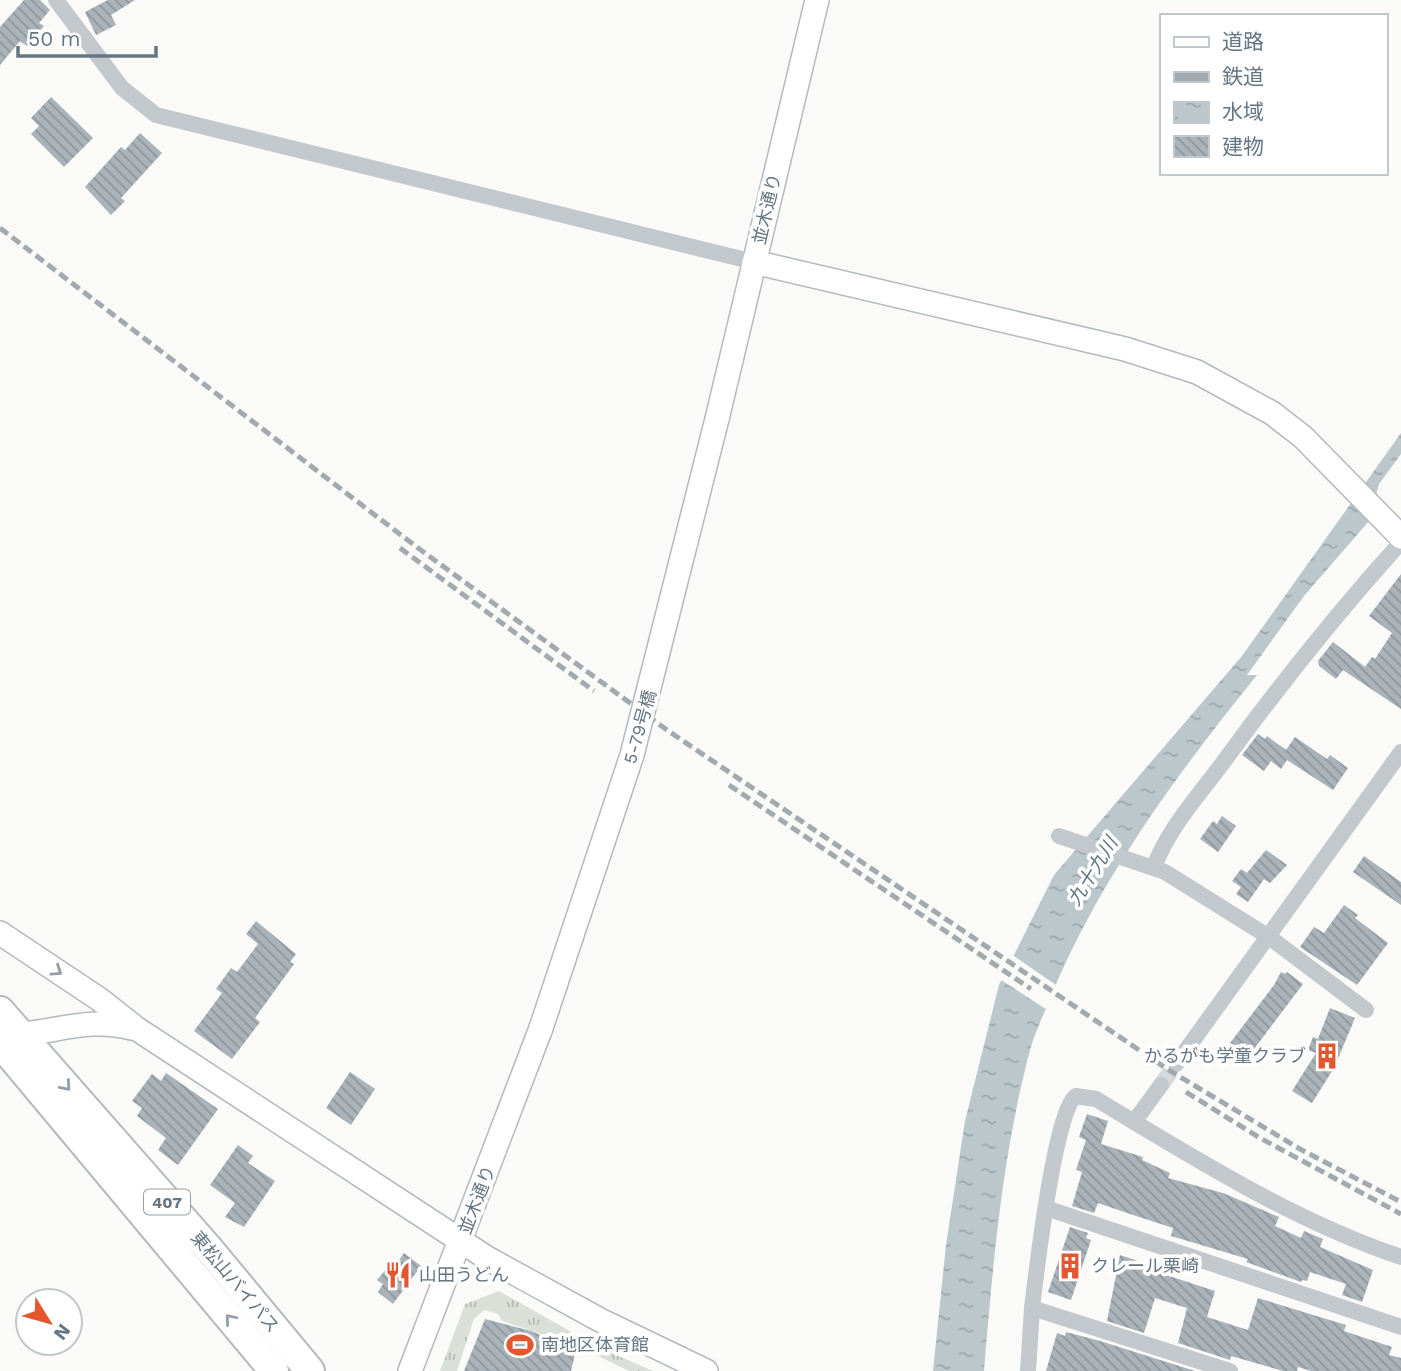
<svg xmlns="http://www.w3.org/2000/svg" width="1401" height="1371" font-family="'Work Sans','Noto Sans JP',sans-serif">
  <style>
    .grass { fill: url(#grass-tufts) }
    .water { fill: url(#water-ripples) }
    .pier { fill: #fafaf8 }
    .building { fill: url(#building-back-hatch) }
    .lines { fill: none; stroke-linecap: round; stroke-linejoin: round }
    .street-tunnel { stroke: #d5d9db; stroke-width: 16; stroke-dasharray: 16 8; stroke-linecap: butt }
    .secondary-casing { stroke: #b3babf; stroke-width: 26 }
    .highway-casing { stroke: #b4b9bd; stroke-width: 32 }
    .street { stroke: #c3c8cc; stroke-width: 16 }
    .secondary { stroke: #fff; stroke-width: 23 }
    .highway { stroke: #fff; stroke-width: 28 }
    .rail { stroke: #a2aab0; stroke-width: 5; stroke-dasharray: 10 5; stroke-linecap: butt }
    .secondary-bridge-casing { stroke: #b3babf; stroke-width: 26; stroke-linecap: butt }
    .secondary-bridge { stroke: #fff; stroke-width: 23 }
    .oneway { stroke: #939fa8 }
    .labels { text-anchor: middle; stroke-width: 7; stroke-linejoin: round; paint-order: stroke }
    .shield { fill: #fff; stroke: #939fa8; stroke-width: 2 }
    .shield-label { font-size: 16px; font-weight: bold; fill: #657683 }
    .street-label { font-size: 18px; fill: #657683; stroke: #fff }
    .poi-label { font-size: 18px; fill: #657683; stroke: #fff; text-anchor: start }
    .water-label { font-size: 19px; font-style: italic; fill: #60757c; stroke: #fff }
  </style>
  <defs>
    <pattern id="grass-tufts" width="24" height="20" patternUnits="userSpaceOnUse" patternTransform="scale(1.75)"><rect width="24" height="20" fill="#dadfd7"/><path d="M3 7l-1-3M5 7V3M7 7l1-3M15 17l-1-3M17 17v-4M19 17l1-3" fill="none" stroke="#b4b9b4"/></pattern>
    <pattern id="water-ripples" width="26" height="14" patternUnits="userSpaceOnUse" patternTransform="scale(1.75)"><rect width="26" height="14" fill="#bbc7cb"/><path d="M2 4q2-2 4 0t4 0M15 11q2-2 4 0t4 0" fill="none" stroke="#9ca6aa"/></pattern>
    <pattern id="building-back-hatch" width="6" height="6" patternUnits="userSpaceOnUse" patternTransform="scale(1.75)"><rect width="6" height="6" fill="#aab3b9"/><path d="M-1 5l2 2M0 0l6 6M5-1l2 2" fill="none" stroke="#8e969c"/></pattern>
  </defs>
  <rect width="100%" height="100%" fill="#fafaf8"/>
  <polygon class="grass" points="499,1291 598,1347 653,1371 629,1371 580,1347 502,1321 498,1314 484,1310 474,1319 457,1371 440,1371 465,1304"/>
  <path class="water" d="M1401 433V454L1379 484 1369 521 1304 596 1247 675H1257C1177 774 1100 878 1051 996 1044 1014 1035 1032 1030 1050 1002 1156 993 1263 984 1371H933L946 1245 965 1121 999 985 1054 875 1242 656Z"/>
  <polygon class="pier" points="1011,954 1059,987 1049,1011 998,978"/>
  <g class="building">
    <polygon points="24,0 40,0 50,10 39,23 44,26 27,46 20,41 0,65 0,27"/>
    <polygon points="108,0 135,0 111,15 116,25 96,35 85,12"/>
    <polygon points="51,97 93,138 64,167 31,134 39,126 31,118"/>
    <polygon points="140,133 162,153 121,198 125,201 111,215 85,187 121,147 125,150"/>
    <polygon points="1401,574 1401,709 1343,670 1336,679 1319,666 1318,661 1333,642 1365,667 1372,657 1375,659 1392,633 1369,616"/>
    <polygon points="1258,734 1265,739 1267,736 1286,750 1295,737 1327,759 1330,755 1348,768 1333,790 1287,760 1281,769 1271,761 1264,771 1242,755"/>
    <polygon points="1222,816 1236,826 1218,852 1200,839 1213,821 1217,824"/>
    <polygon points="1266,850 1287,865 1270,883 1264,879 1248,902 1236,894 1241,887 1232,881 1241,869 1247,873"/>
    <polygon points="1364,856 1401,882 1401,905 1353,872"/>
    <polygon points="1344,905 1358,915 1355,918 1388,943 1357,985 1300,947 1314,927 1324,933"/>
    <polygon points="256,921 296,954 290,962 294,964 255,1018 260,1022 232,1059 194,1031 222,993 216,989 231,968 237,972 258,944 246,934"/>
    <polygon points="1281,972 1285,974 1287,972 1303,984 1242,1065 1224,1051 1274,985"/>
    <polygon points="1330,1008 1355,1018 1334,1068 1312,1103 1292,1091 1316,1053 1308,1050 1313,1037 1318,1039"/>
    <polygon points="350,1072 375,1089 351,1125 326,1108"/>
    <polygon points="166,1073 218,1109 178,1165 158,1150 166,1138 137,1116 142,1108 132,1101 152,1074 161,1081"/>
    <polygon points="1087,1114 1108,1121 1101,1144 1143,1157 1142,1160 1170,1173 1168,1178 1223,1193 1279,1217 1275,1226 1301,1238 1304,1231 1323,1239 1320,1247 1373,1270 1362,1302 1342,1295 1346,1284 1310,1272 1307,1281 1302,1280 1301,1282 1246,1262 1248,1259 1171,1236 1173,1228 1130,1214 1098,1203 1094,1213 1072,1206 1082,1172 1076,1170 1086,1140 1079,1137"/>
    <polygon points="238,1145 253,1156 248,1163 275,1181 244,1227 225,1217 235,1203 210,1185"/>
    <polygon points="1070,1227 1088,1233 1086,1238 1091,1240 1071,1300 1048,1292"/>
    <polygon points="404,1253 421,1266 393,1304 378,1292 383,1284 377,1280 388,1267 392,1270"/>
    <polygon points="1120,1255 1165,1270 1163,1274 1215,1291 1207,1317 1248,1330 1258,1298 1346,1325 1344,1331 1392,1347 1389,1355 1401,1358 1401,1371 1311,1371 1298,1367 1297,1371 1283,1371 1231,1356 1230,1360 1178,1343 1187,1308 1155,1298 1144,1333 1107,1321"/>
    <polygon points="485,1319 531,1331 576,1350 571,1371 464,1371"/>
    <polygon points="1066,1332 1100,1341 1195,1371 1046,1371 1057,1333 1065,1336"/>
  </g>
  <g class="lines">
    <polyline class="street-tunnel" points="1161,1085 1176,1064"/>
    <g class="secondary-casing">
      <g id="secondary">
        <polyline points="754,262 1125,349 1197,372 1272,413 1303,437 1401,537"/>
        <polyline points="717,419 817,0"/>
        <polyline points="0,933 99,999 137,1029 487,1258 600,1320 706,1371"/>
        <path d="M9 1035C51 1034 89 1016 131 1028"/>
        <polyline points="410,1371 541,1028"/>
      </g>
    </g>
    <g class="highway-casing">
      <g id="highway">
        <polyline points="0,1011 209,1249 310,1371"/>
        <polyline points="0,1043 274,1371"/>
      </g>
    </g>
    <g class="street">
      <polyline points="56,0 122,88 156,115 754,262"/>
      <polyline points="1059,836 1165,872 1269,937 1366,1010"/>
      <path d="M1154 867C1168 829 1198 796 1222 764 1278 687 1337 613 1401 542"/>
      <polyline points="1176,1064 1401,752"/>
      <polyline points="1134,1122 1161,1085"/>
      <polyline points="1046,1208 1401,1327"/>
      <path d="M1032 1308C1036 1275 1055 1109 1076 1096L1096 1099C1194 1158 1292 1220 1401 1257"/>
      <polyline points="1028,1371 1032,1308 1230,1371"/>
    </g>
    <use href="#secondary" class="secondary"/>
    <use href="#highway" class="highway"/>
    <g class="rail">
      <polyline points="0,228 418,548 667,730 1167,1069 1300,1149 1401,1202"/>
      <polyline points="400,548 594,691"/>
      <polyline points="729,785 1031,989"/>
      <polyline points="1186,1092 1260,1138 1401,1214"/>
    </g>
    <g class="secondary-bridge-casing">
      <polyline id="secondary-bridge" points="541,1028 632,755 717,419"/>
    </g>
    <use href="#secondary-bridge" class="secondary-bridge"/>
  </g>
  <defs><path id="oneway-chevron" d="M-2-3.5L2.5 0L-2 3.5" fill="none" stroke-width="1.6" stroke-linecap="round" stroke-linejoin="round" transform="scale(1.75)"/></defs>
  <g class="oneway">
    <use href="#oneway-chevron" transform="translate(57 971) rotate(34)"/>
    <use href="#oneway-chevron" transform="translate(66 1086) rotate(49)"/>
    <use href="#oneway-chevron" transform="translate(230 1319) rotate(-130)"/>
  </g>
  <defs>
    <g id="building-bare" transform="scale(2.1)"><path d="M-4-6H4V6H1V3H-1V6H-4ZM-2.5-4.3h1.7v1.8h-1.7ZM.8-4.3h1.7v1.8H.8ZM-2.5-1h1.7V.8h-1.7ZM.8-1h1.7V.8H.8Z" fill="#e4572e" stroke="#fff" stroke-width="2.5" paint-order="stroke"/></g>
    <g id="restaurant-bare" transform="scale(2.1)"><path d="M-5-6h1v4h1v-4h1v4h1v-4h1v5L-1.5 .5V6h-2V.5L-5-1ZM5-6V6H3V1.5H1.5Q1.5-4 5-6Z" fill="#e4572e" stroke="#fff" stroke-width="2.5" paint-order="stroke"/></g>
    <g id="stadium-bare" transform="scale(2.1)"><path d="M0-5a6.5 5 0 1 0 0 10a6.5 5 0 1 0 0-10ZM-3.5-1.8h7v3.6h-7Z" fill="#e4572e" stroke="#fff" stroke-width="2.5" paint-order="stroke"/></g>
  </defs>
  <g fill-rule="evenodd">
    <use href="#building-bare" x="1327" y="1056"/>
    <use href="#building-bare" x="1070" y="1266"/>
    <use href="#restaurant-bare" x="398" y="1275"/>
    <use href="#stadium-bare" x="520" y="1345"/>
  </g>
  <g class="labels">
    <rect class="shield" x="144" y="1189.5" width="46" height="25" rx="5"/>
    <g class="shield-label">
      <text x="167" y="1208">407</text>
    </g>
    <g class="street-label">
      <text transform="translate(767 209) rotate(-77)" y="6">並木通り</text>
      <text transform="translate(640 727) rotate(-74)" y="6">5-79号橋</text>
      <text transform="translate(477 1200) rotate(-69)" y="6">並木通り</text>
      <text transform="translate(235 1282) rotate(50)" y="6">東松山バイパス</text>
    </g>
    <g class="poi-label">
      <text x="1306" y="1062" text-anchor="end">かるがも学童クラブ</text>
      <text x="1091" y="1272">クレール栗崎</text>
      <text x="419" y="1281">山田うどん</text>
      <text x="541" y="1351">南地区体育館</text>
    </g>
    <g class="water-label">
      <text transform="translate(1092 871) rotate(-58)" y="7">九十九川</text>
    </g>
  </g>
  <rect x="1160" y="14" width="228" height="161" fill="#ffffff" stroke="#c1c8cd" stroke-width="2"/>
  <rect x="1174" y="37" width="35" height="10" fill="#ffffff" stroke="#c1c8cd" stroke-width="2"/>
  <text x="1222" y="49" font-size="21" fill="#657683">道路</text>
  <rect x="1174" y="72" width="35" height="10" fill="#a2aab0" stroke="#c1c8cd" stroke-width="2"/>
  <text x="1222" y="84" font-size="21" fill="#657683">鉄道</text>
  <rect x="1174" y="102" width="35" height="21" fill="url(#water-ripples)" stroke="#c1c8cd" stroke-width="2"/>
  <text x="1222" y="119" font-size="21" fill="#657683">水域</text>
  <rect x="1174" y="136" width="35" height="21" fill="url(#building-back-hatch)" stroke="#c1c8cd" stroke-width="2"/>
  <text x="1222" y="154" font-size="21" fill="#657683">建物</text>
  <g transform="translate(49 1322) rotate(127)"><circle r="33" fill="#ffffff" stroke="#c1c8cd" stroke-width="2"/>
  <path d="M0-5L12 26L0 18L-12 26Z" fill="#e4572e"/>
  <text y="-10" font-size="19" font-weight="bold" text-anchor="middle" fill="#657683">N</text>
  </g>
  <path d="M18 46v10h138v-10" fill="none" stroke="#657683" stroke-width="3.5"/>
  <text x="28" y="46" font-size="21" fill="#657683" stroke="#ffffff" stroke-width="5" paint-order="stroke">50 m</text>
</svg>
